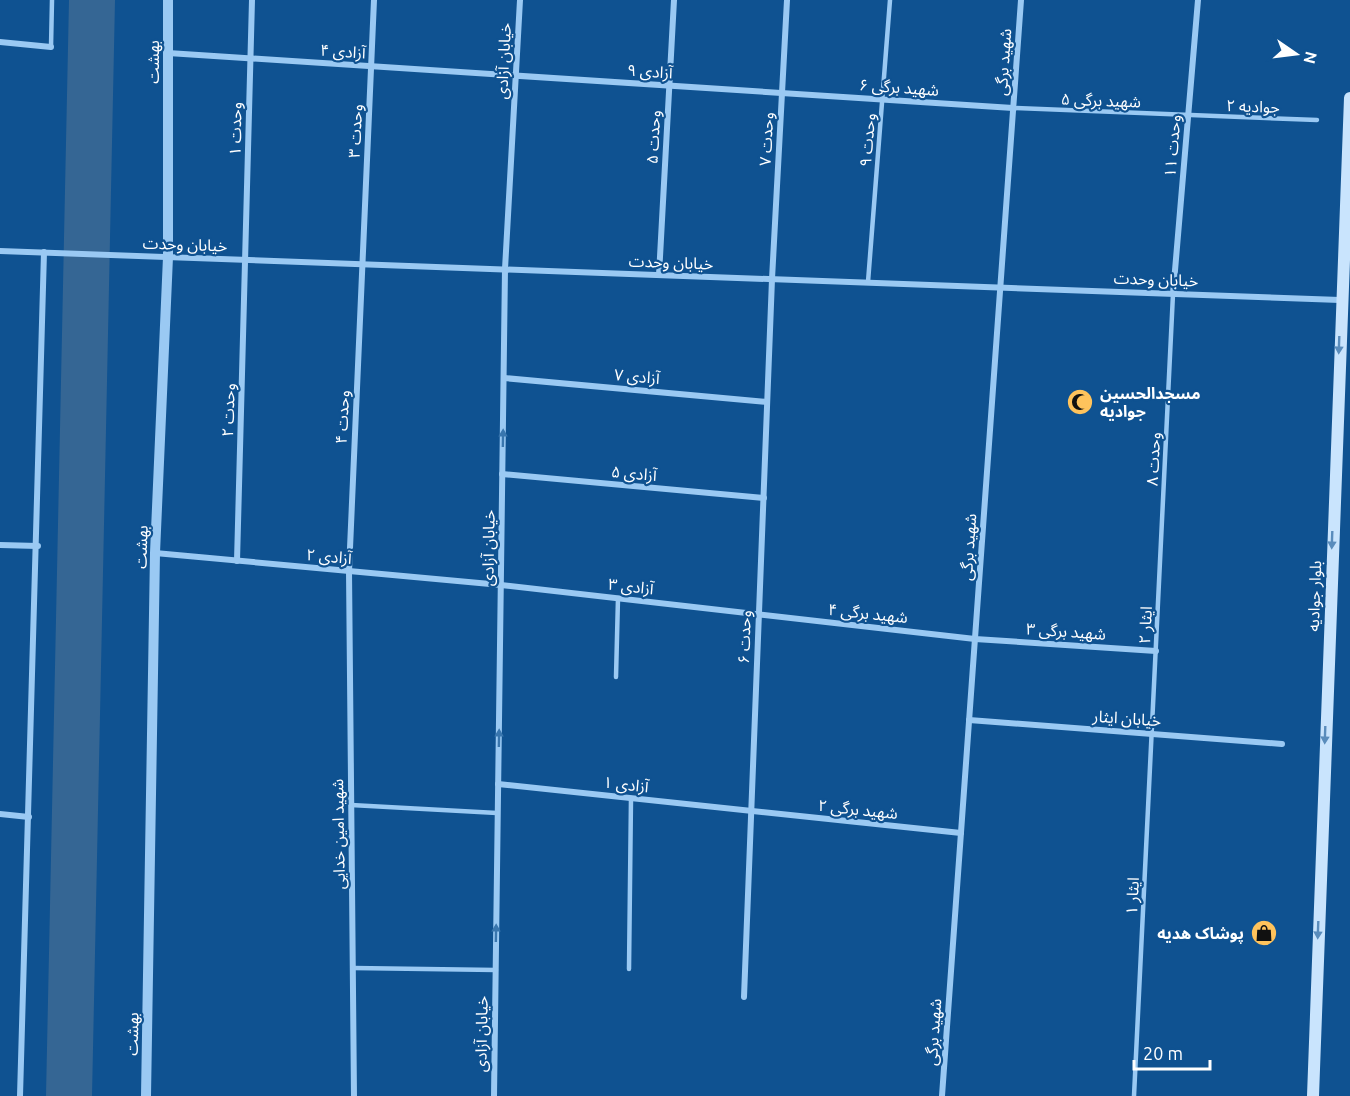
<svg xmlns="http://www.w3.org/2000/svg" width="1350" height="1096" font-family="Ubuntu,'Noto Sans Arabic',sans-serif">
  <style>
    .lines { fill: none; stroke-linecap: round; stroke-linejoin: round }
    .river { stroke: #356694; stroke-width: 46 }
    .service { stroke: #9ac9f3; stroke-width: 4.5 }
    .minor { stroke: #9ac9f3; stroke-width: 6 }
    .tertiary { stroke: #9ac9f3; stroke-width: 10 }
    .secondary { stroke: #c9e4fd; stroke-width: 12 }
    .oneway { fill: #598cbc }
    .oneway2 { fill: #3976ae }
    .labels { text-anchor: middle; stroke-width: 4.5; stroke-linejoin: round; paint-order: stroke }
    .street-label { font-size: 16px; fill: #fff; stroke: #0f5291 }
    .poi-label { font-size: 16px; font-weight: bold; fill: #fff; stroke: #0f5291; text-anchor: start }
  </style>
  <rect width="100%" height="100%" fill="#0f5291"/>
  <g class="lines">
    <polyline class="river" points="69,1096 92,0"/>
    <g class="service">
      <polyline points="51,47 52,0"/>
      <polyline points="1013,108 1317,120"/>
      <polyline points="868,282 890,0"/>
      <polyline points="616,677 618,598"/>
      <polyline points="351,805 497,813"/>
      <polyline points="353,968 496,970"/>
      <polyline points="629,969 631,798"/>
      <polyline points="1134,1096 1173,294"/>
    </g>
    <g class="minor">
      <polyline points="0,42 51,47"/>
      <polyline points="168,53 1013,108"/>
      <polyline points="0,251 1340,300"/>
      <polyline points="659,275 674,0"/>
      <polyline points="1173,294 1198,0"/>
      <polyline points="504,378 767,402"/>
      <polyline points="502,474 764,498"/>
      <polyline points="0,545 38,546"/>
      <polyline points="155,553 501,585 975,639 1156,651"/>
      <polyline points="237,561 252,0"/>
      <polyline points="969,720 1282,744"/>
      <polyline points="498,784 961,833"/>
      <polyline points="0,814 29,817"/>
      <polyline points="744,997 772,279 787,0"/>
      <polyline points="20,1096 44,252"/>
      <polyline points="354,1096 349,571 374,0"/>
      <polyline points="494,1096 505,269 520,0"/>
      <polyline points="942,1096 1021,0"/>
    </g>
    <polyline class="tertiary" points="146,1096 155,553 168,257 168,0"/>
    <polyline class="secondary" points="1313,1096 1350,98"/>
  </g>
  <defs><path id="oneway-solid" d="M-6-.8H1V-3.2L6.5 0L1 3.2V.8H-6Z" transform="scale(1.5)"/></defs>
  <g class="oneway">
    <use href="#oneway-solid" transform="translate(1339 345) rotate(92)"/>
    <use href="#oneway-solid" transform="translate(1332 540) rotate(92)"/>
    <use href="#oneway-solid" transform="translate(1325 735) rotate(92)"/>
    <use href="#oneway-solid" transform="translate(1318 930) rotate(92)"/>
  </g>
  <g class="oneway2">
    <use href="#oneway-solid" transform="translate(503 438) rotate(-89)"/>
    <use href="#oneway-solid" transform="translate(499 738) rotate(-89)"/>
    <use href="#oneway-solid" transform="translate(496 933) rotate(-89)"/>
  </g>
  <defs>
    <g id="mosque-disc" transform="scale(1.35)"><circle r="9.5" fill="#ffc35c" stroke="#0f5291"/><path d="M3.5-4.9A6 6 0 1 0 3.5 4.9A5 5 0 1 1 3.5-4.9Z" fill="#111"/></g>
    <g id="shop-disc" transform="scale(1.35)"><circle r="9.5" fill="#ffc35c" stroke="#0f5291"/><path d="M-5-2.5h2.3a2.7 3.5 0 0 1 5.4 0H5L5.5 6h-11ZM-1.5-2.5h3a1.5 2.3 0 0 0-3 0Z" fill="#111"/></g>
  </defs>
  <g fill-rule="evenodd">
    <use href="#mosque-disc" x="1080" y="402"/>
    <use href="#shop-disc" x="1264" y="933"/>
  </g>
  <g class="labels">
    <g class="street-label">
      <text transform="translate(343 51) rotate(4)" y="6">آزادی ۴</text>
      <text transform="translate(503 61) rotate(-87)" y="6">خیابان آزادی</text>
      <text transform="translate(153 62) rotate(-90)" y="6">بهشت</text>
      <text transform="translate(1003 62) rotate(-86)" y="6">شهید برگی</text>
      <text transform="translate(650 71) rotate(4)" y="6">آزادی ۹</text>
      <text transform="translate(899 87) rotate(4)" y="6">شهید برگی ۶</text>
      <text transform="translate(1101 100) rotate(2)" y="6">شهید برگی ۵</text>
      <text transform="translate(1253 106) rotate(2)" y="6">جوادیه ۲</text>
      <text transform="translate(235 129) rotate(-89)" y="6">وحدت ۱</text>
      <text transform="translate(355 131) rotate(-87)" y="6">وحدت ۳</text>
      <text transform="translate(653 137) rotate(-87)" y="6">وحدت ۵</text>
      <text transform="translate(766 139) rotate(-87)" y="6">وحدت ۷</text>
      <text transform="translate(867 140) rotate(-85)" y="6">وحدت ۹</text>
      <text transform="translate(1172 146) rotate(-85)" y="6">وحدت ۱۱</text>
      <text transform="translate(185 244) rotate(2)" y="6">خیابان وحدت</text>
      <text transform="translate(671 262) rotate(2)" y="6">خیابان وحدت</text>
      <text transform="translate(1156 279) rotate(2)" y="6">خیابان وحدت</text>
      <text transform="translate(637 376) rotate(5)" y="6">آزادی ۷</text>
      <text transform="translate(228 410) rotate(-88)" y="6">وحدت ۲</text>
      <text transform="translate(342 417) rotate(-87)" y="6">وحدت ۴</text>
      <text transform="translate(1153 459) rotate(-87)" y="6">وحدت ۸</text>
      <text transform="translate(634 473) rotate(5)" y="6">آزادی ۵</text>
      <text transform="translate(141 547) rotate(-88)" y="6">بهشت</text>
      <text transform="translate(968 547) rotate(-86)" y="6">شهید برگی</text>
      <text transform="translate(488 548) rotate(-89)" y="6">خیابان آزادی</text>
      <text transform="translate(329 556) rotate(5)" y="6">آزادی ۲</text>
      <text transform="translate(631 586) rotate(6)" y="6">آزادی ۳</text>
      <text transform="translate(1314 596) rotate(-88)" y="6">بلوار جوادیه</text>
      <text transform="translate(868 613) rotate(6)" y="6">شهید برگی ۴</text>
      <text transform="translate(1145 625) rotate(-87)" y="6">ایثار ۲</text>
      <text transform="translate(1066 631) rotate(4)" y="6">شهید برگی ۳</text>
      <text transform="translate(744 637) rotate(-88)" y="6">وحدت ۶</text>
      <text transform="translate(1127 718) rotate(4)" y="6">خیابان ایثار</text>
      <text transform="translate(626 784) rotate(6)" y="6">آزادی ۱</text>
      <text transform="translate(858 809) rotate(6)" y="6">شهید برگی ۲</text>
      <text transform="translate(338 834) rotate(-91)" y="6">شهید امین خدایی</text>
      <text transform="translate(1132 896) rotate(-87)" y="6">ایثار ۱</text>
      <text transform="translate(933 1032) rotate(-86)" y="6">شهید برگی</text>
      <text transform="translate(132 1034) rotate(-89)" y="6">بهشت</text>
      <text transform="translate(481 1034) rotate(-89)" y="6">خیابان آزادی</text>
    </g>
    <g class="poi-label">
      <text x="1100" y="399">مسجدالحسین<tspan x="1100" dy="18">جوادیه</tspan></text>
      <text x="1244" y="939" text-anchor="end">پوشاک هدیه</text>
    </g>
  </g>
  <g transform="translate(1296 54) rotate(104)" stroke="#0f5291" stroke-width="4.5" paint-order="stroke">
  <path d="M0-4.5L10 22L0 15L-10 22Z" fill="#ffffff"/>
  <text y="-9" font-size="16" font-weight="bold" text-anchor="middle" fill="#ffffff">N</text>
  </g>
  <path d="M1134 1060v9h76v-9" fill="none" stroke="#ffffff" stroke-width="3"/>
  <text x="1143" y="1060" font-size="18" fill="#ffffff" stroke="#0f5291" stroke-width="4.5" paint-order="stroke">20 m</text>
</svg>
